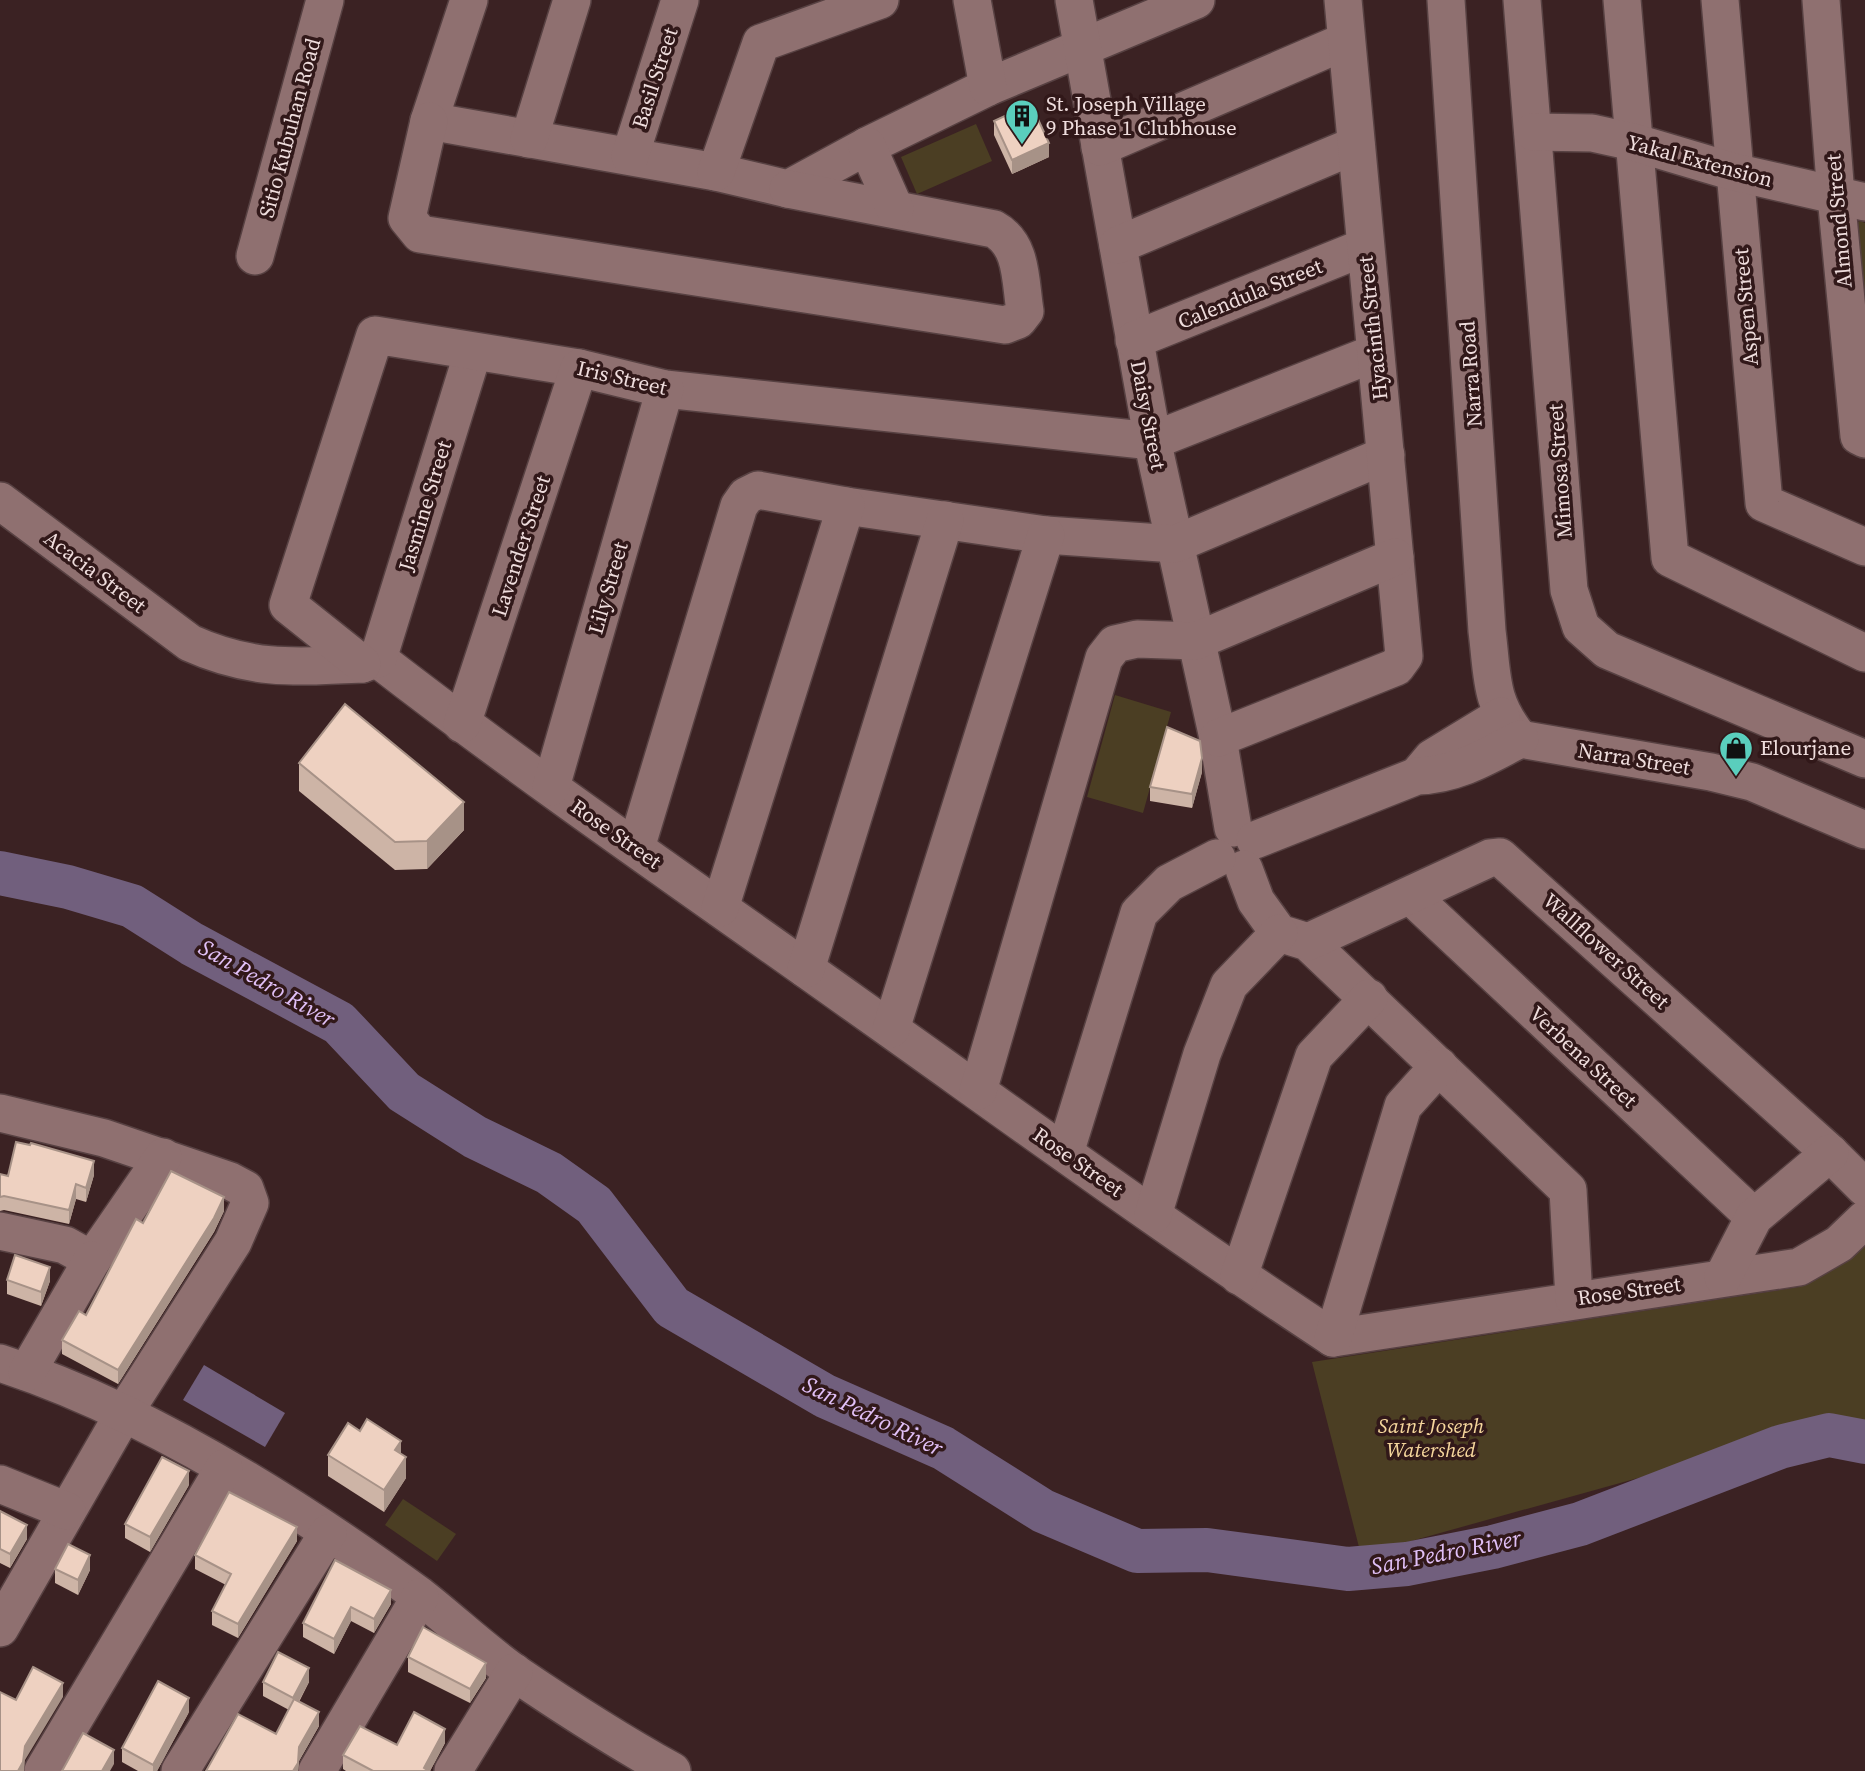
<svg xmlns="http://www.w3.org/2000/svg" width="1865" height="1771" font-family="'Source Serif 4',serif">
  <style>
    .green { fill: #4b3e23 }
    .water { fill: #715f7d }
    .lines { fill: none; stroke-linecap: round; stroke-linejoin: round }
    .river { stroke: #715f7d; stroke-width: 44 }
    .minor-casing { stroke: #574142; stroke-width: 40 }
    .minor { stroke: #8f7070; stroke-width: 37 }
    .wall { fill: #cdb4a6 }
    .shaded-wall { fill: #a79287 }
    .building { fill: #eed1c1; stroke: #a79287; stroke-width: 2 }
    .labels { text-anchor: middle; stroke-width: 7; stroke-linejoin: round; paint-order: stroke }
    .street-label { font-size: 21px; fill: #efdddd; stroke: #311819 }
    .poi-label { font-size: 21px; fill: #efdddd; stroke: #311819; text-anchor: start }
    .park-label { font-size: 21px; font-style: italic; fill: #f6d79d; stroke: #311819 }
    .water-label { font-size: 23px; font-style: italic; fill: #e1c0f7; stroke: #311819 }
  </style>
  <rect width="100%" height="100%" fill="#3b2223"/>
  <g class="green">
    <polygon points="976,124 992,161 917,194 901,157"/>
    <polygon points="1860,221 1865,223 1865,420 1846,228"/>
    <polygon points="1115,695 1171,712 1143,813 1087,797"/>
    <polygon points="1865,1231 1865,1430 1839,1422 1361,1555 1312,1362 1799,1287"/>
    <polygon points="403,1499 456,1534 437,1561 385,1525"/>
  </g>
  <polygon class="water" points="204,1365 285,1413 265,1447 183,1400"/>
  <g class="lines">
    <polyline class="river" points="0,873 68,887 132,906 192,944 339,1023 404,1092 475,1137 549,1173 594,1205 672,1307 825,1396 943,1448 1043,1511 1137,1551 1207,1550 1348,1569 1407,1564 1493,1547 1580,1524 1780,1447 1829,1435 1865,1442"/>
    <g class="minor-casing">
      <g id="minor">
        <polyline points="469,0 429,121 716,172 788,189 867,146 988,87 1196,0"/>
        <polyline points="972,0 988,87"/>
        <polyline points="1074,0 1155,453 1218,738 1233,828"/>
        <path d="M1446 0 1487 631C1493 678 1489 701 1520 739"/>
        <polyline points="1522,0 1569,590 1581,627 1607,650 1865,759"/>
        <polyline points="1622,0 1670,558 1865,653"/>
        <polyline points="1720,0 1764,503 1865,547"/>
        <polyline points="1821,0 1836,196 1859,436 1865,439"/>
        <path d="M429 121 407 218 420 234 1005 325 1018 320 1025 311C1020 281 1023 245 994 229L788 189"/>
        <polyline points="1533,132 1592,133 1633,142 1734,172 1865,202"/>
        <polyline points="529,139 572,0"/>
        <polyline points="867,146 895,209"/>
        <polyline points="1100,147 1346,41"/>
        <polyline points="630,156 680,0"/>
        <polyline points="716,172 761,43 880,0"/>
        <polyline points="1118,245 1356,145"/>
        <polyline points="255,256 325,0"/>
        <polyline points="1134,340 1365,247"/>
        <path d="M0 501 190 643C252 671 296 667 362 664L374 660"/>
        <polyline points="846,506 1046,535 1175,544 1386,455"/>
        <path d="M378 659C533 779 695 890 855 1004 1013 1116 1170 1231 1333 1338L1799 1267 1839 1244 1865 1219"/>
        <polyline points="378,659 473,352"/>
        <polyline points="362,664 288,605 375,335 579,368 665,389 1152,441 1375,353"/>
        <polyline points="462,724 579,368"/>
        <polyline points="1218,738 1396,667 1404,656 1343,0"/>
        <polyline points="1520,739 1711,772 1752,782 1865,830"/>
        <polyline points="1417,776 1432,758 1501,716"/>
        <polyline points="551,787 665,389"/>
        <path d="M1255 840 1417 776C1456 775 1486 757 1520 739"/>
        <polyline points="636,848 739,506 746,496 758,490 846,506 720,908"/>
        <polyline points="1244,869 1256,901 1279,933 1308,942 1568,1190 1574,1299"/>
        <polyline points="1411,896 1754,1217"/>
        <polyline points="1308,942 1490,858 1500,857 1830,1153 1865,1188"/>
        <polyline points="806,969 945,520"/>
        <polyline points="891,1029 1046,535"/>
        <polyline points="978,1091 1104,658 1115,644 1137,639 1196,641 1395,557"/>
        <polyline points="0,1113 104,1138 230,1181 245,1189 250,1203 233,1242 124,1413 0,1628"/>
        <polyline points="1065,1153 1139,913 1169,883 1217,858"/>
        <polyline points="1153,1215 1202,1054 1229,985 1279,933"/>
        <polyline points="0,1231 65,1245 92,1260 163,1157"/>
        <polyline points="1239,1276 1314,1056 1369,998"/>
        <polyline points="1723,1277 1754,1217 1830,1153"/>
        <polyline points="1333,1338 1403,1106 1439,1066"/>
        <path d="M0 1363C145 1410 297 1506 420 1596 452 1621 481 1649 515 1673 565 1707 618 1741 672 1771"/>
        <polyline points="27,1372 92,1260"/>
        <polyline points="0,1484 67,1511"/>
        <polyline points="43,1771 224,1468"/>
        <polyline points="180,1771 328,1533"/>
        <polyline points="317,1771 420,1597"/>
        <polyline points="453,1771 514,1672"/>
      </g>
    </g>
    <use href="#minor" class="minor"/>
  </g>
  <g class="wall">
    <polygon points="994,121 1049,157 1012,174 994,135"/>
    <polygon points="299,763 464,830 427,869 395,870 299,791"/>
    <polygon points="1202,772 1192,808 1150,801 1150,787"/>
    <polygon points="0,1174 8,1176 94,1175 86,1202 76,1199 69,1224 4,1210 0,1211"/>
    <polygon points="224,1211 214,1232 118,1384 62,1354 62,1340 86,1315 143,1223"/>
    <polygon points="7,1280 50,1281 41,1306 7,1294"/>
    <polygon points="401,1454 406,1478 384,1512 328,1476 328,1455"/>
    <polygon points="189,1485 150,1552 125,1538 125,1524"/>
    <polygon points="0,1511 27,1539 10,1568 0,1563"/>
    <polygon points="297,1541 238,1638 212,1625 212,1611 226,1585 195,1569 195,1555"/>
    <polygon points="55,1569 90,1570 78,1595 55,1583"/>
    <polygon points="391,1590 391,1604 374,1633 351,1621 334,1654 303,1637 303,1623"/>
    <polygon points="408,1657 486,1678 470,1703 408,1672"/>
    <polygon points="263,1682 309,1682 299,1702 319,1726 299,1761 298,1771 206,1771 276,1734 289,1710 263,1696"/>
    <polygon points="189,1712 157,1771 138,1771 122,1762 122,1748"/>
    <polygon points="445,1743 430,1771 346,1771 343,1769 343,1755 397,1745"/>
  </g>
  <g class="shaded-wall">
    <polygon points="1049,143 1049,157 1012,174 1012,160"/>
    <polygon points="1202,758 1202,772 1192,808 1192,794"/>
    <polygon points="464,802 464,830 427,869 427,841"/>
    <polygon points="94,1161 94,1175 86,1202 86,1188"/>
    <polygon points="76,1184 76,1199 69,1224 69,1210"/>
    <polygon points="224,1197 224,1211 214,1232 118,1384 118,1370"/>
    <polygon points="50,1267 50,1281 41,1306 41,1292"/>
    <polygon points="401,1441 401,1462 395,1450"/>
    <polygon points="406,1457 406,1478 384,1512 384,1490"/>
    <polygon points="189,1471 189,1485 150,1552 150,1537"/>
    <polygon points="27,1525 27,1539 10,1568 10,1554"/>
    <polygon points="297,1527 297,1541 238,1638 238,1624"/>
    <polygon points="90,1555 90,1570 78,1595 78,1580"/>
    <polygon points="391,1590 391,1604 374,1633 374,1619"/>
    <polygon points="351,1607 351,1621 334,1654 334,1639"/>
    <polygon points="486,1663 486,1678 470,1703 470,1689"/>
    <polygon points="309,1668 309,1682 293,1712 293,1698"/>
    <polygon points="63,1683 63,1697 25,1760 24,1771 18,1771 25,1746"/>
    <polygon points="189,1698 189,1712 157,1771 153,1771 153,1765"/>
    <polygon points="319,1712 319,1726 299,1761 298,1771 293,1771 299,1747"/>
    <polygon points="445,1729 445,1743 430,1771 424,1768"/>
    <polygon points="114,1750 114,1764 110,1771 102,1771"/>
  </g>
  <g class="building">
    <polygon points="1031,104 1049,143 1012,160 994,121"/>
    <polygon points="345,704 464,802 427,841 395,842 299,763"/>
    <polygon points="1167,727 1200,741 1202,758 1192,794 1150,787"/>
    <polygon points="16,1142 30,1145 31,1143 94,1161 86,1188 76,1184 69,1210 4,1196 0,1197 0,1174 8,1176"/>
    <polygon points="171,1171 224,1197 214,1218 118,1370 62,1340 79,1311 86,1315 136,1219 143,1223"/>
    <polygon points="15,1255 50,1267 41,1292 7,1280"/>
    <polygon points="367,1419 401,1441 395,1450 406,1457 384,1490 328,1455 348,1423 360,1431"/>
    <polygon points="162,1457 189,1471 150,1537 125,1524"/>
    <polygon points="229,1492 297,1527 238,1624 212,1611 231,1574 195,1555"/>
    <polygon points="0,1511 27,1525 10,1554 0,1549"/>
    <polygon points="68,1544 90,1555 78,1580 55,1569"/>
    <polygon points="335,1560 391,1590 374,1619 351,1607 334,1639 303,1623"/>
    <polygon points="423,1627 486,1663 470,1689 408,1657"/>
    <polygon points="278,1652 309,1668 293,1698 263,1682"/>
    <polygon points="33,1667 63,1683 25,1746 23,1762 18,1771 0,1771 0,1692 16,1700"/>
    <polygon points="158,1681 189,1698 153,1765 122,1748"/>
    <polygon points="294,1699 319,1712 299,1747 298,1763 293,1771 206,1771 238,1714 276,1734"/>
    <polygon points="414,1712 445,1729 424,1768 429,1771 373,1771 343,1755 360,1726 397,1745"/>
    <polygon points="83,1733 114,1750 102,1771 62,1771"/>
  </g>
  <defs>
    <g id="building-pin" transform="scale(1.75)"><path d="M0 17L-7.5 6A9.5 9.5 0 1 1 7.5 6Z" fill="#5acebd" stroke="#311819"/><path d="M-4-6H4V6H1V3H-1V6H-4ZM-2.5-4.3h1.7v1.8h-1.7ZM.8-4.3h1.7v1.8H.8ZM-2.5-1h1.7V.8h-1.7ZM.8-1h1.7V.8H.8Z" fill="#111"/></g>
    <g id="shop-pin" transform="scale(1.75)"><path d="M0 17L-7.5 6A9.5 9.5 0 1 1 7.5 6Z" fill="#5acebd" stroke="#311819"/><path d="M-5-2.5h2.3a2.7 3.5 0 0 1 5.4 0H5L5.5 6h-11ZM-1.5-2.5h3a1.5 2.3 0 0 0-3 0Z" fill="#111"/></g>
  </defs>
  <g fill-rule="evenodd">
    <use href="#building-pin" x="1022" y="116"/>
    <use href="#shop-pin" x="1736" y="748"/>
  </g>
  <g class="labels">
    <g class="street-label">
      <text transform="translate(655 78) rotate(-72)" y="7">Basil Street</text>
      <text transform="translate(290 128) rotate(-75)" y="7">Sitio Kubuhan Road</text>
      <text transform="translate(1700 161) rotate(15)" y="7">Yakal Extension</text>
      <text transform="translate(1839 221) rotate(-95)" y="7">Almond Street</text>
      <text transform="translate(1250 294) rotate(-22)" y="7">Calendula Street</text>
      <text transform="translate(1746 307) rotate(-95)" y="7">Aspen Street</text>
      <text transform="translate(1373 328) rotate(-96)" y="7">Hyacinth Street</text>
      <text transform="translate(1471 374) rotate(-94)" y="7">Narra Road</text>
      <text transform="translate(622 378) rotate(13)" y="7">Iris Street</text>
      <text transform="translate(1148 415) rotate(79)" y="7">Daisy Street</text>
      <text transform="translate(1560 471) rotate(-94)" y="7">Mimosa Street</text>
      <text transform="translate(425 506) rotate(-73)" y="7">Jasmine Street</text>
      <text transform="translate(521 546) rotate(-72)" y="7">Lavender Street</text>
      <text transform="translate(95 572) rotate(37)" y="7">Acacia Street</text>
      <text transform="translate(608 588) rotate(-74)" y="7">Lily Street</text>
      <text transform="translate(1634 759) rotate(9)" y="7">Narra Street</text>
      <text transform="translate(616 834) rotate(35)" y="7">Rose Street</text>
      <text transform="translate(1606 951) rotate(42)" y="7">Wallflower Street</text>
      <text transform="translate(1583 1057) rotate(43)" y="7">Verbena Street</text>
      <text transform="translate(1078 1162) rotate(35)" y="7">Rose Street</text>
      <text transform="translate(1629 1291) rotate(-8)" y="7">Rose Street</text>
    </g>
    <g class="poi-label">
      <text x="1046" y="111">St. Joseph Village<tspan x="1046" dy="24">9 Phase 1 Clubhouse</tspan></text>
      <text x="1760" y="755">Elourjane</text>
    </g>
    <g class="park-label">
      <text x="1431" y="1433">Saint Joseph<tspan x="1431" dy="24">Watershed</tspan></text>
    </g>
    <g class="water-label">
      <text transform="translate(267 983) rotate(30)" y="8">San Pedro River</text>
      <text transform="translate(873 1416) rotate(26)" y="8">San Pedro River</text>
      <text transform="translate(1446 1552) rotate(-11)" y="8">San Pedro River</text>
    </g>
  </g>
</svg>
